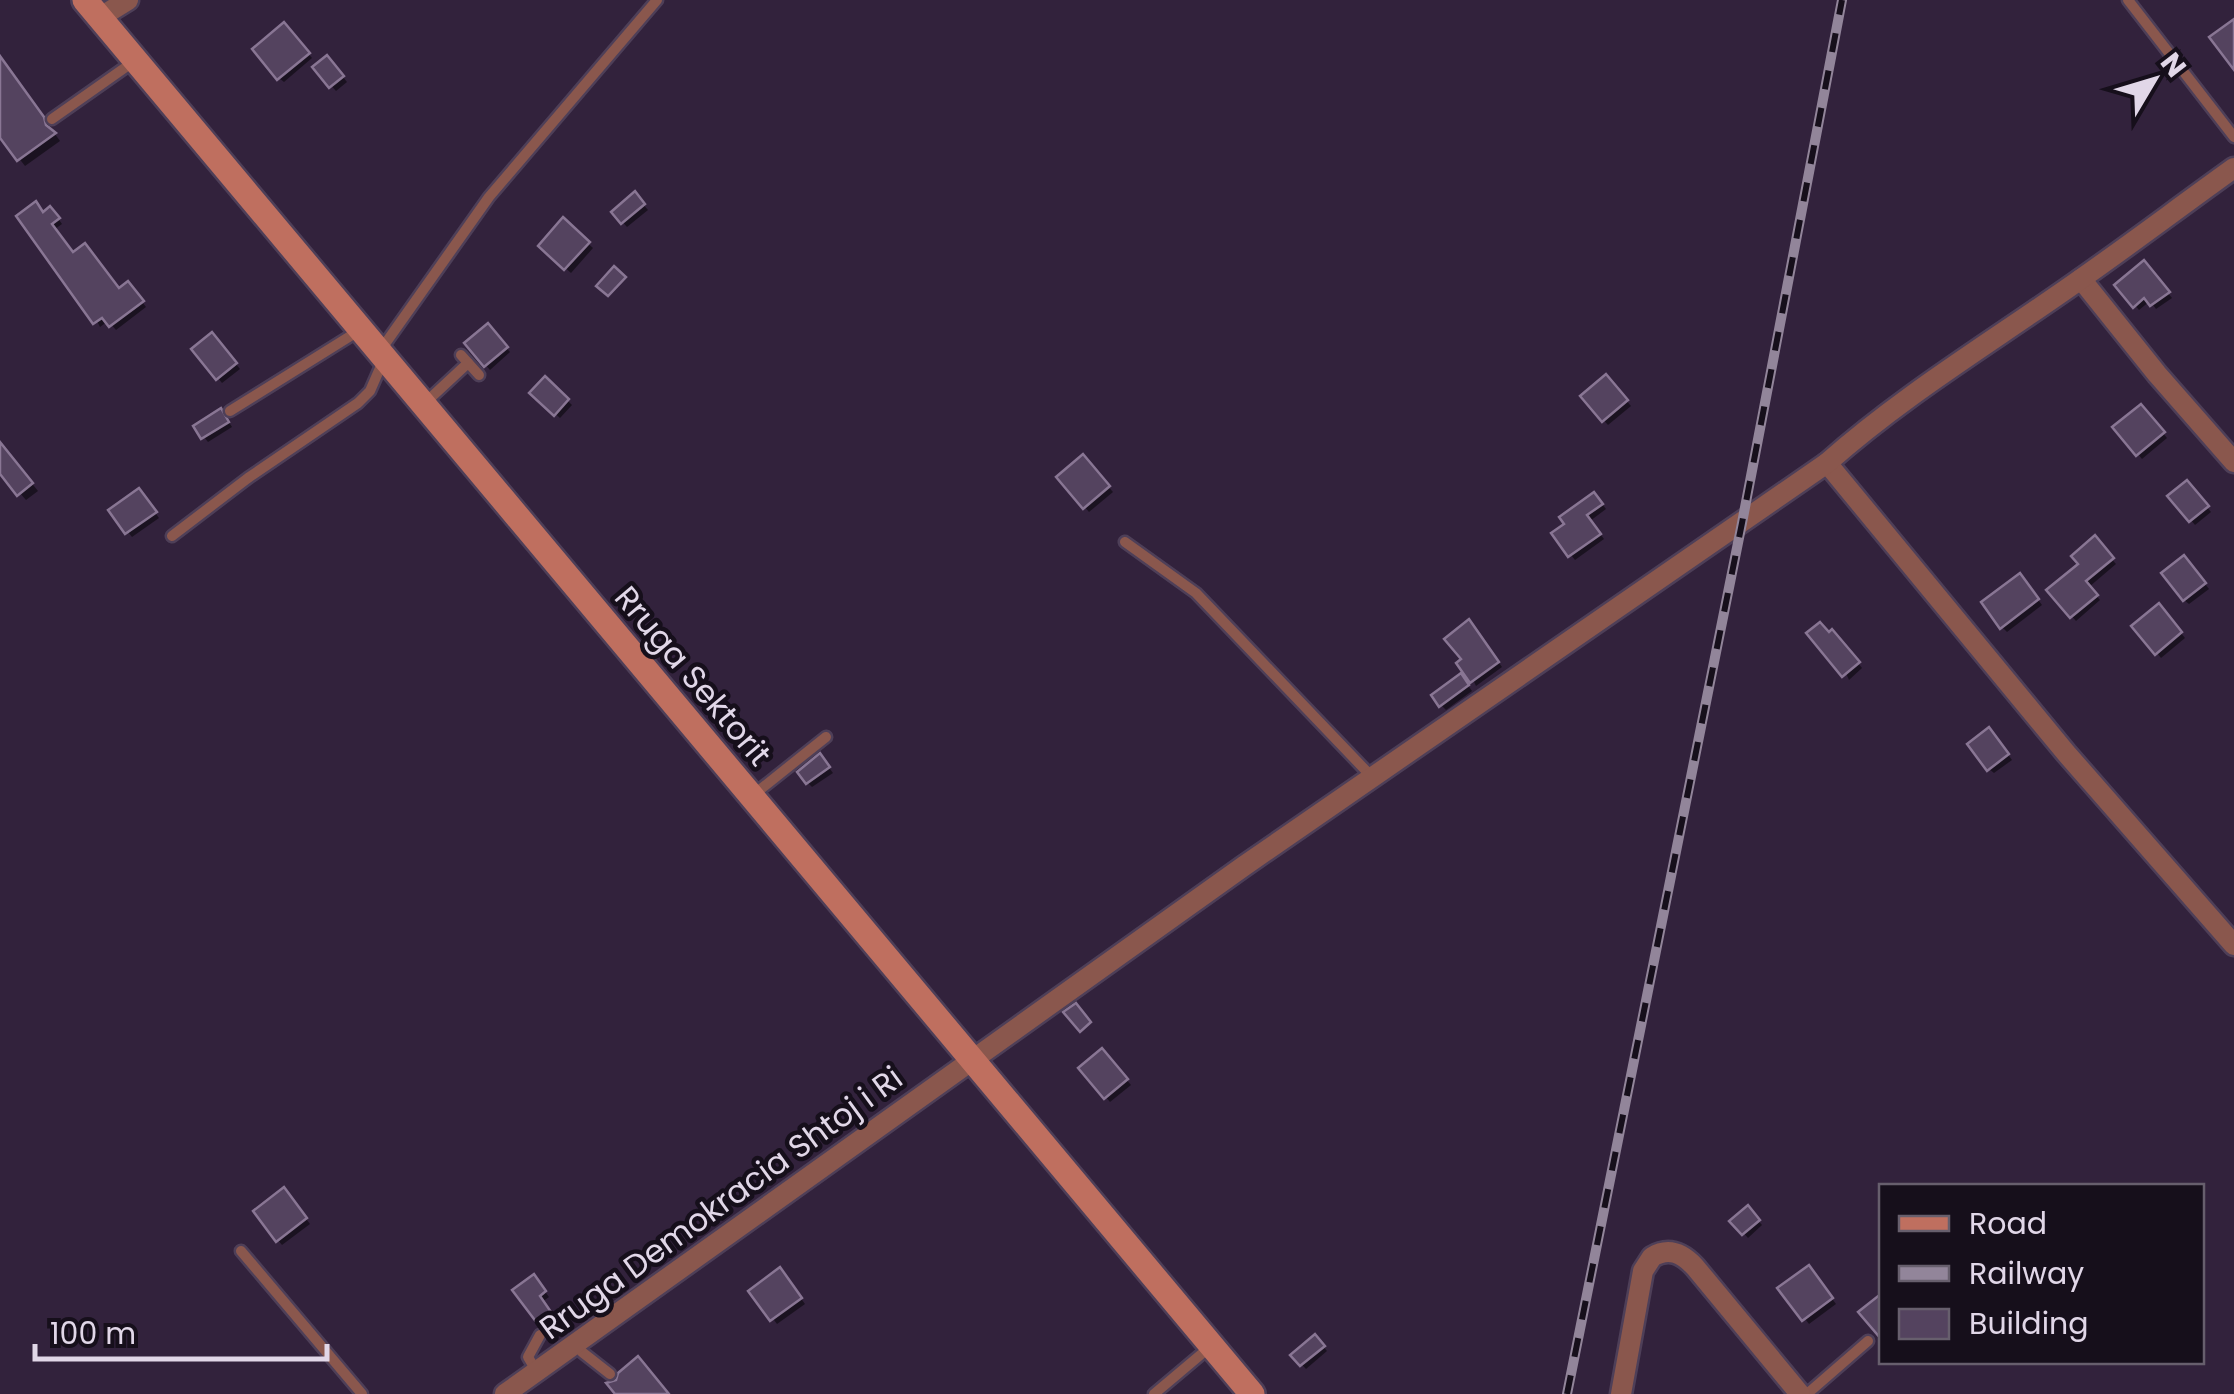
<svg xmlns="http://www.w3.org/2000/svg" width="2234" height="1394" font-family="Poppins,sans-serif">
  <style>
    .shadow { fill: #0007 }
    .building { fill: #54435f; stroke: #897694; stroke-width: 2.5 }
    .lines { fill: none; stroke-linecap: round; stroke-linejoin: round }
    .lane-casing { stroke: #4e3f58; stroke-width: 15 }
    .street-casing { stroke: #4e3f58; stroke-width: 25 }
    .secondary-casing { stroke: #4e3f58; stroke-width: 30 }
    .lane { stroke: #8a574d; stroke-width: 10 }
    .street { stroke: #8a574d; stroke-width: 20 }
    .secondary { stroke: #bf6f5f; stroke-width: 25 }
    .rail-casing { stroke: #92859a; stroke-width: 10 }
    .rail { stroke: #160f1b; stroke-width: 6; stroke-dasharray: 19; stroke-linecap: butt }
    .labels { text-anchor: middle; stroke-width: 9; stroke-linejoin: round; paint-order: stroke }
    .street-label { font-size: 32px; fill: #e1d7e8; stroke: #160f1b }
  </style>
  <rect width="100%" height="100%" fill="#32223c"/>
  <g class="shadow">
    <polygon points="284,26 312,58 284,82 279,78"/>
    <polygon points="331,62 347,82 336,91 315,67"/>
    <polygon points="0,66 9,70 60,141 25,166 0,134"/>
    <polygon points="635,195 648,210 627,227 614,212"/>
    <polygon points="44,214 55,214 62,224 55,229 74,255 120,290 132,289 146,307 116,330 108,321 100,327"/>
    <polygon points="563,221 593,248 571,273 541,246"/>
    <polygon points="2147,268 2172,298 2156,309 2150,301 2139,310 2118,285"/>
    <polygon points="488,327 510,352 490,370 468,344"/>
    <polygon points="217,340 240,369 222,383 218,378"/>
    <polygon points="1606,377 1631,406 1608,425 1583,397"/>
    <polygon points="545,379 572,405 560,418 532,393"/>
    <polygon points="2145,411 2167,438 2142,459 2138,454"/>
    <polygon points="225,416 232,427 208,442 196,427"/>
    <polygon points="0,444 38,491 26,500 0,470"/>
    <polygon points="1083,458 1113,492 1089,512 1059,477"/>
    <polygon points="2187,483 2211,512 2195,525 2171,496"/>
    <polygon points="143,496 159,518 132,537 111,511"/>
    <polygon points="1599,500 1606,509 1590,521 1604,539 1575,560 1554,534"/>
    <polygon points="2094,539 2116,564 2089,587 2100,600 2076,621 2050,591 2081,564"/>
    <polygon points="2189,563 2209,589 2189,604 2184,600"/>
    <polygon points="2024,581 2042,605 2007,632 2002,627"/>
    <polygon points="2163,611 2185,638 2161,658 2157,653"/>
    <polygon points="1473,627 1502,667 1476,686 1464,660"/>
    <polygon points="1829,635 1837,637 1862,668 1849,680"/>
    <polygon points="1465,681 1472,691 1446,710 1441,705"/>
    <polygon points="1994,735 2012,760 1994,773 1989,769"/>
    <polygon points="824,761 833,773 812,787 808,783"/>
    <polygon points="1102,1051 1131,1085 1110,1102 1081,1068"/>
    <polygon points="288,1195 310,1224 282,1245 278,1240"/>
    <polygon points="1748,1209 1762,1225 1748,1238 1733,1221"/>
    <polygon points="1813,1273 1836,1304 1809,1324 1781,1288"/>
    <polygon points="784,1275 805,1304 777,1324 752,1291"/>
    <polygon points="538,1282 549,1297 542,1302 554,1318 543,1326 539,1321"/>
    <polygon points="1315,1337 1327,1351 1306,1369 1293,1355"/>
  </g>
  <g class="building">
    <polygon points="2234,19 2234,70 2209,37"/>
    <polygon points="284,22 310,53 277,80 252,49"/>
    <polygon points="327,55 344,76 329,88 312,67"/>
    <polygon points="0,56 44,117 46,125 56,133 17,161 0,138"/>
    <polygon points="635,191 645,204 621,224 611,212"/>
    <polygon points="36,201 43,212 50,206 60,218 52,224 73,252 85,243 119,288 128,281 144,301 109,327 102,318 93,324 16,216"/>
    <polygon points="563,217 590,242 564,270 538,246"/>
    <polygon points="2144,260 2170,292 2150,306 2144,298 2133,308 2114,285"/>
    <polygon points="614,266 626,277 608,296 596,286"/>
    <polygon points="488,323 508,347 484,367 464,343"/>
    <polygon points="212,332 237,363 216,380 191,349"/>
    <polygon points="1606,374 1628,400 1602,422 1580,396"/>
    <polygon points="545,376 569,399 554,416 529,393"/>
    <polygon points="2141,404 2165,432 2136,456 2112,427"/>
    <polygon points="221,408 229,422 201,439 193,426"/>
    <polygon points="0,442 33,483 17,496 0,474"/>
    <polygon points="1083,454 1110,486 1083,509 1056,477"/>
    <polygon points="2187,480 2209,506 2189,522 2167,496"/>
    <polygon points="139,488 157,512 125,534 108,510"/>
    <polygon points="1594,492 1603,504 1587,515 1601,534 1568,557 1551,533 1564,524 1559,517"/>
    <polygon points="2095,535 2114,558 2086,581 2098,595 2070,618 2046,590 2078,564 2071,556"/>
    <polygon points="2184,555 2206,583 2183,601 2161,573"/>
    <polygon points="2020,573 2039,599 2000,629 1981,602"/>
    <polygon points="2159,603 2182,632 2155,655 2131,626"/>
    <polygon points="1469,619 1499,662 1470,683 1456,663 1461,659 1444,639"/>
    <polygon points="1820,622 1829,632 1832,629 1860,662 1842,677 1806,633"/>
    <polygon points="1461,673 1469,685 1439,707 1431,695"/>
    <polygon points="1989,727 2009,754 1987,771 1967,744"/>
    <polygon points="820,753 830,767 806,784 797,772"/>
    <polygon points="1076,1003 1091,1022 1080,1032 1063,1012"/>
    <polygon points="1102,1048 1128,1079 1104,1099 1078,1068"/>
    <polygon points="284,1187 307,1218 276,1242 253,1211"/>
    <polygon points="1748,1205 1760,1220 1742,1235 1729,1221"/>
    <polygon points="1809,1265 1833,1298 1802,1321 1777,1288"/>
    <polygon points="780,1267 802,1298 770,1321 748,1291"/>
    <polygon points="534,1274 546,1291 540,1296 551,1312 537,1323 512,1290"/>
    <polygon points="1882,1293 1882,1340 1858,1312"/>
    <polygon points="1315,1334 1325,1346 1300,1366 1290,1355"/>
    <polygon points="638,1356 669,1394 615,1394 606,1383 616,1380 618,1373"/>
  </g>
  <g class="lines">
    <g class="lane-casing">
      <g id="lane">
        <polyline points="2128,0 2234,137"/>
        <polyline points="52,119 133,62"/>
        <polyline points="380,351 489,197 657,0"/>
        <polyline points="461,355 479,375"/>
        <polyline points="425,403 468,363"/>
        <polyline points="230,411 360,330"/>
        <polyline points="172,536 248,478 358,403 370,391 384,359"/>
        <polyline points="1125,542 1196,593 1373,778"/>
        <polyline points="752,796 826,737"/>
        <polyline points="241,1251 362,1394"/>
        <polyline points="577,1343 582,1352 610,1374"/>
        <polyline points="537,1372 528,1357 540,1335"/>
        <polyline points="1154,1394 1211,1346"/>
        <polyline points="1807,1394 1868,1341"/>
      </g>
    </g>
    <g class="street-casing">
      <g id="street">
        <polyline points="99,18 128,0"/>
        <polyline points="2081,279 2157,374 2234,462"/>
        <polyline points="1827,463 2066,753 2234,945"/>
        <path d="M505 1394 1244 866 1827 463C1898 400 1977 351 2055 297 2115 256 2174 211 2234 168"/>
        <path d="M1621 1394 1643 1271 1652 1257C1669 1247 1682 1253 1695 1267L1800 1394"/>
      </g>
    </g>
    <g class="secondary-casing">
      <polyline id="secondary" points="85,0 1252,1394"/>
    </g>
    <use href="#lane" class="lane"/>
    <use href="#street" class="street"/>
    <use href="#secondary" class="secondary"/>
    <g class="rail-casing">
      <polyline id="rail" points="1567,1394 1742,523 1842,0"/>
    </g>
    <use href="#rail" class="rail"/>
  </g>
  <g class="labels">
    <g class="street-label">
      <text transform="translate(693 676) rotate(50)" y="11">Rruga Sektorit</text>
      <text transform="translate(721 1203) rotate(-36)" y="11">Rruga Demokracia Shtoj i Ri</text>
    </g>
  </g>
  <rect x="1879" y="1184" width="325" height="180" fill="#160f1b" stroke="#675f6d" stroke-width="2.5"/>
  <rect x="1899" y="1216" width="50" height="15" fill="#bf6f5f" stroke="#675f6d" stroke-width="2.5"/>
  <text x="1969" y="1234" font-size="30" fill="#e1d7e8">Road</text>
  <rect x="1899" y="1266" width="50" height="15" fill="#92859a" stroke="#675f6d" stroke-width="2.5"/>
  <text x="1969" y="1284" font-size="30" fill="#e1d7e8">Railway</text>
  <rect x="1899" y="1309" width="50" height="30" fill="#54435f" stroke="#675f6d" stroke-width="2.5"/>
  <text x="1969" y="1334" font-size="30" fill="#e1d7e8">Building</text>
  <g transform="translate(2154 80) rotate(52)" stroke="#160f1b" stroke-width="8" paint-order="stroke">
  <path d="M0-8L18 38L0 25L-18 38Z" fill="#e1d7e8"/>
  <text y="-15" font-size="28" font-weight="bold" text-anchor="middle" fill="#e1d7e8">N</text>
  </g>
  <path d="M35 1344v15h292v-15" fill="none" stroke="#e1d7e8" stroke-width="5"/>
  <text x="50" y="1344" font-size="30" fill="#e1d7e8" stroke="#160f1b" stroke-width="8" paint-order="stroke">100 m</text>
</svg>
